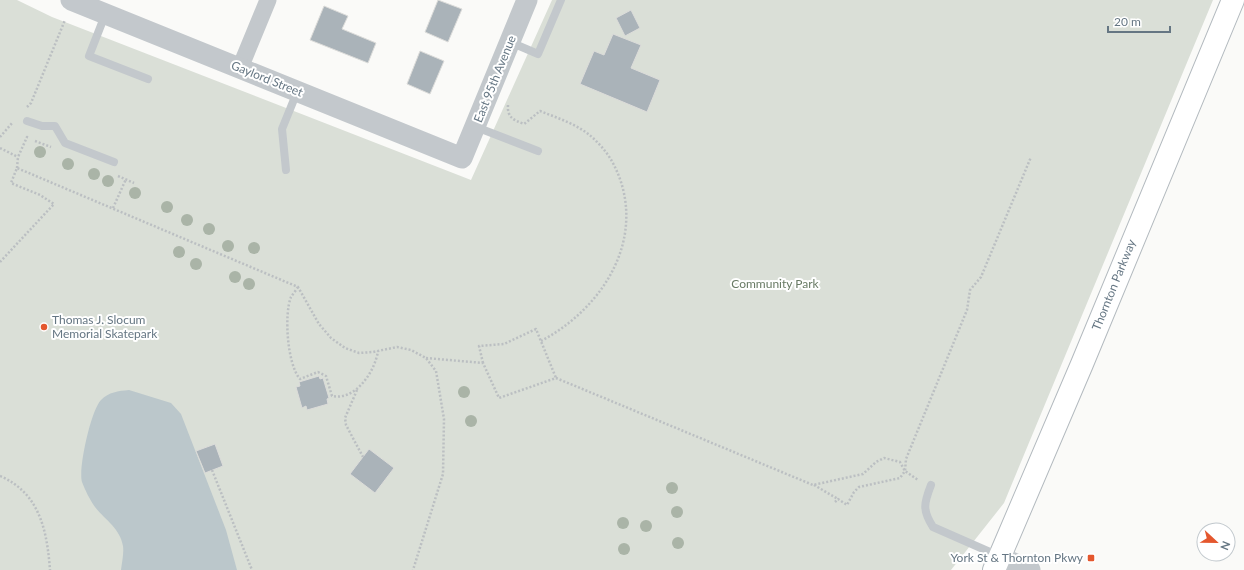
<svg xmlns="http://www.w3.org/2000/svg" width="1244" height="570" font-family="Lato,sans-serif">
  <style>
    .green { fill: #dadfd7 }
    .water { fill: #bbc7cb }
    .building { fill: #aab3b9; stroke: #dcdcda }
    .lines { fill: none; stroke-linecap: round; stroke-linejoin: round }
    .secondary-casing { stroke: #b3babf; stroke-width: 24 }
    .path { stroke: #bbbfc2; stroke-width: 2.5; stroke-dasharray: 2 2; stroke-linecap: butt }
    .service { stroke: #c3c8cc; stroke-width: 8 }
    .minor { stroke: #c3c8cc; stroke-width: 17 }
    .tertiary { stroke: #c3c8cc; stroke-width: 21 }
    .secondary { stroke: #fff; stroke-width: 22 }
    .tree { fill: #aab4a7 }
    .poi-dot { fill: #e4572e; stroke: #fff; stroke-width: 1.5 }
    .labels { text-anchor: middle; stroke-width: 4; stroke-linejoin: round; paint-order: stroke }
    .street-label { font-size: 12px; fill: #657683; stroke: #fff }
    .park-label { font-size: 12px; fill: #687a64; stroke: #fff }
    .poi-label { font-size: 12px; fill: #657683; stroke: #fff; text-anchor: start }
  </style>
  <rect width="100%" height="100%" fill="#fafaf8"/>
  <polygon class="green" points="0,0 17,0 52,17 471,180 552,0 1213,0 1004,503 951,570 0,570"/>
  <path class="water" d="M129 390 171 403 181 414 226 530 237 570H121C122 562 124 553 123 546 120 528 105 520 95 507 90 500 85 490 82 482 78 469 91 410 101 400 109 392 118 391 129 390Z"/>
  <g class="building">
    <polygon points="438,0 462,9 448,42 425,32"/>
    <polygon points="324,6 348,16 342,29 376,43 368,63 310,40"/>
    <polygon points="631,10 640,28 625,36 616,18"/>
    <polygon points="613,34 641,45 631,68 660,80 647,112 580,84 594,51 604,55"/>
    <polygon points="420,51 444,61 430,94 407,84"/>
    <polygon points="319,376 320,379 323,378 329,398 327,399 328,404 307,410 306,406 302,408 296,387 300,386 299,382"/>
    <polygon points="215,444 223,466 205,473 196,451"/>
    <polygon points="369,449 394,468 375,493 350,474"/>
  </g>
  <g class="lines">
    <g class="secondary-casing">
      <polyline id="secondary" points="994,570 1082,364 1233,0"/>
    </g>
    <g class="path">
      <path d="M508 105C507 117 513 120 524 124L540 111C560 119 583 126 598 143 609 154 616 167 621 182 642 248 598 311 541 341"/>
      <polyline points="27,107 31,103 65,20"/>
      <polyline points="0,137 13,122"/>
      <polyline points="35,141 51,147"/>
      <polyline points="0,148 18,157"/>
      <polyline points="17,168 18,157 27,137 29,138"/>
      <polyline points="118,176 134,183"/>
      <polyline points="113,208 126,179"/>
      <polyline points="0,262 54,204 40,195 11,183 17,168 298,287 319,324 331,338 345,348 359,353 373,352 397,347 411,350 426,358 436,371 444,419 443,474 413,570"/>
      <path d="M298 287C296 290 293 294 291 297 284 314 287 364 300 379L318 372 326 376 332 396C356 401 375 371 378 351"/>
      <polyline points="426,358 483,363 499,398 556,378 813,485 863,474 876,462 884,458 900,462 905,471 918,480"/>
      <polyline points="483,363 479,346 504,344 536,329 556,378"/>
      <polyline points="357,390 345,418 346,425 363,457"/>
      <polyline points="212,470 252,570"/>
      <path d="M0 476C40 493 47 531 50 570"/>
      <polyline points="814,485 838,499"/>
      <polyline points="835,502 838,499 847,505 854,492 859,487 900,478 905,471 906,459 967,310 970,290 981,277 1031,157"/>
    </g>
    <g class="service">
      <polyline points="105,15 89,56 148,79"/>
      <polyline points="510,42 538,54 561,0"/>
      <polyline points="27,121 42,126 55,126 65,143 114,162"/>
      <polyline points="476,127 538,151"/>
      <polyline points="286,170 282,129 297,92"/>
      <path d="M931 485C924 503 922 510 933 527L999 556"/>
    </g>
    <polyline class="minor" points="240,68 268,0"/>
    <g class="tertiary">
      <polyline points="71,0 462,158 527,0"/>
      <polyline points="999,557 1030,570"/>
    </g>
    <use href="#secondary" class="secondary"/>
  </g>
  <g class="tree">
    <circle cx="40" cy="152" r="6"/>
    <circle cx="68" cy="164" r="6"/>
    <circle cx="94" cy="174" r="6"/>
    <circle cx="108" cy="181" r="6"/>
    <circle cx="135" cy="193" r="6"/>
    <circle cx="167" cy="207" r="6"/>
    <circle cx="187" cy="220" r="6"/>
    <circle cx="209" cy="229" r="6"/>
    <circle cx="228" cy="246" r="6"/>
    <circle cx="254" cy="248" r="6"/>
    <circle cx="179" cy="252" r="6"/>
    <circle cx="196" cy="264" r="6"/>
    <circle cx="235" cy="277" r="6"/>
    <circle cx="249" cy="284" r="6"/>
    <circle cx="464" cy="392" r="6"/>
    <circle cx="471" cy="421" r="6"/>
    <circle cx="672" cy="488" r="6"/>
    <circle cx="677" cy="512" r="6"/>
    <circle cx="623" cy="523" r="6"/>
    <circle cx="646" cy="526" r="6"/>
    <circle cx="678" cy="543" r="6"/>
    <circle cx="624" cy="549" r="6"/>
  </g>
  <g class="poi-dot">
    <circle cx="44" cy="327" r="4"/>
    <rect x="1087" y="554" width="8" height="8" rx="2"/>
  </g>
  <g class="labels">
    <g class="street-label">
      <text transform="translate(267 79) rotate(22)" y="4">Gaylord Street</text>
      <text transform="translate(495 79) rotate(-68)" y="4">East 95th Avenue</text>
      <text transform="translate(1114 285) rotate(-68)" y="4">Thornton Parkway</text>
    </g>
    <g class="park-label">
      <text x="775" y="288">Community Park</text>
    </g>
    <g class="poi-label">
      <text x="52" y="324">Thomas J. Slocum<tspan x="52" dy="14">Memorial Skatepark</tspan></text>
      <text x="1083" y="562" text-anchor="end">York St &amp; Thornton Pkwy</text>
    </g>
  </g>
  <g transform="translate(1216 542) rotate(112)"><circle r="19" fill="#ffffff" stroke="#c1c8cd"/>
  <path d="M0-3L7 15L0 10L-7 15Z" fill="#e4572e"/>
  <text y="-6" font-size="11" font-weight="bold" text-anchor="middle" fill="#657683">N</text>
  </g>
  <path d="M1108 26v6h62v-6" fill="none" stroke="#657683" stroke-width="2"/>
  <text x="1114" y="26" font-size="12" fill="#657683" stroke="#ffffff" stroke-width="3" paint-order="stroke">20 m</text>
</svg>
